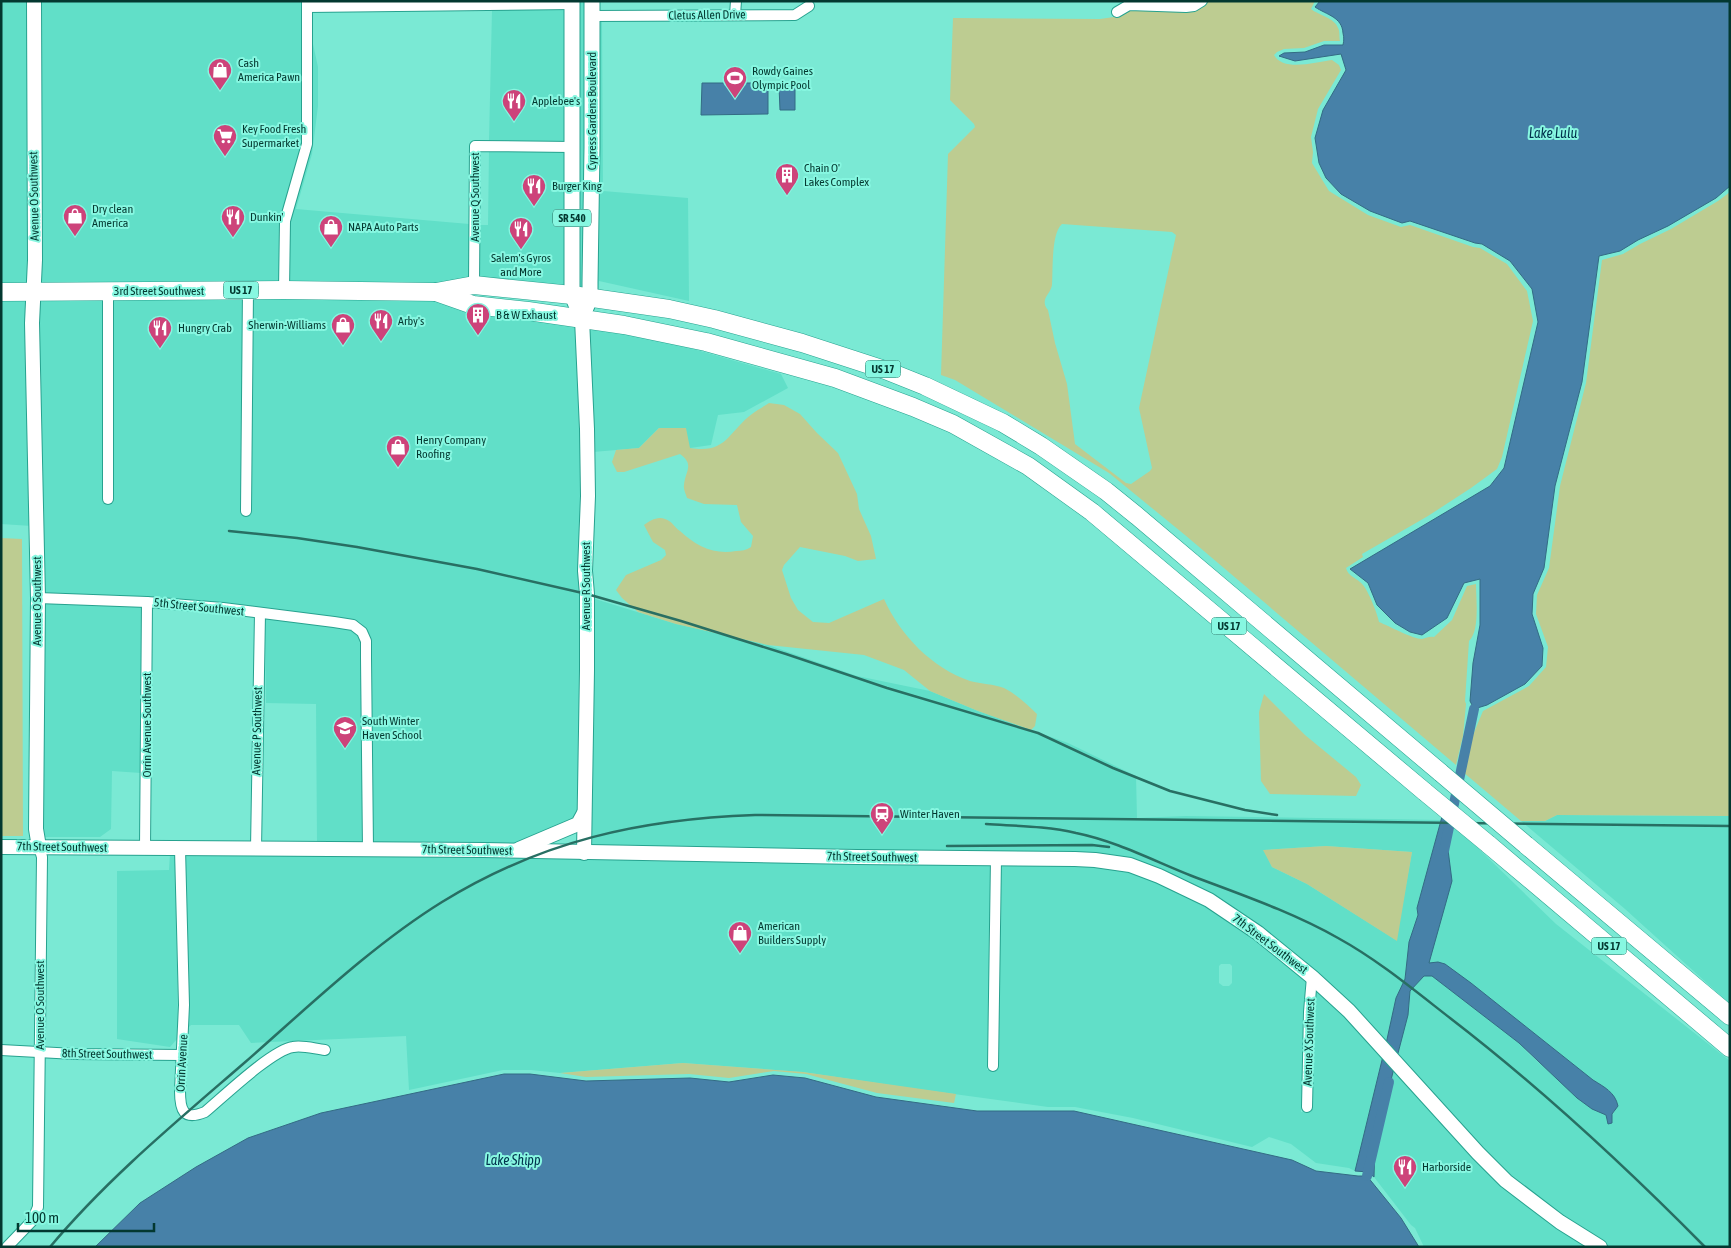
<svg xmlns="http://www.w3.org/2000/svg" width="1731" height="1248" font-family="'Asap Condensed',sans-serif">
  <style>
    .built { fill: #61dfc8; fill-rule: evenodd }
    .green { fill: #bdcc91; fill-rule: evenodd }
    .water { fill: #4781a8; stroke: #336b84 }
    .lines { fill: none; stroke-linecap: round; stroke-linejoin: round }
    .canal { stroke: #4781a8; stroke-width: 10 }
    .street-casing { stroke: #27a28f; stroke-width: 12 }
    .secondary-casing { stroke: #27a28f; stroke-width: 16 }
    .primary-casing { stroke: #27a28f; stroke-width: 17 }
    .highway-casing { stroke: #27a28f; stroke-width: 19 }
    .street { stroke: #fff; stroke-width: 10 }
    .secondary { stroke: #fff; stroke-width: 14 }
    .primary { stroke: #fff; stroke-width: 15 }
    .highway { stroke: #fff; stroke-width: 18 }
    .rail { stroke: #286f63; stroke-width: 2.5 }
    .highway-bridge-casing { stroke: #27a28f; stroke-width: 19; stroke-linecap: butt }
    .highway-bridge { stroke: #fff; stroke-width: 18 }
    .labels { text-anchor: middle; stroke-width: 4; stroke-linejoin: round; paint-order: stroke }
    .shield { fill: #87f7e1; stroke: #2b7165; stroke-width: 1 }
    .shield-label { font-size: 11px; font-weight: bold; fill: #033830 }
    .street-label { font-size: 12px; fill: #033830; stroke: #87f7e1 }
    .poi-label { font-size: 12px; fill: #033830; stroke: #87f7e1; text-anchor: start }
    .water-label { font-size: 14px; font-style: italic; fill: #00314c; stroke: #87f7e1 }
  </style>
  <rect width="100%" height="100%" fill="#7ae9d4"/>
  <g class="built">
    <polygon points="1,1 28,1 29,287 1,287"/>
    <polygon points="39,1 302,1 302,143 280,220 279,285 39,287"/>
    <polygon points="578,1 586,1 585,292 577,291"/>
    <polygon points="567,9 567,142 489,141 492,10"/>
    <polygon points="597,21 602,21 603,191 688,198 689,301 599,281 598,294 595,293"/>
    <polygon points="313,44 318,67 318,106 312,154 296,209 469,224 469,281 436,287 290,285 290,222 313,144"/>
    <polygon points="489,151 567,151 567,290 479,281 480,225 488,225"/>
    <polygon points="243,295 241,515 251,515 253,295 386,295 451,303 577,323 582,429 581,594 579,812 574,821 512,846 373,844 371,641 367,630 360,622 335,617 287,611 152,597 43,593 37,323 39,296 103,296 103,503 113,503 113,296"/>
    <polygon points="28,296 32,526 1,524 1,297"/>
    <polygon points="589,325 634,332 781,374 788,388 744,412 718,415 711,445 690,448 659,428 639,448 593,452"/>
    <path d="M592 526V598L676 624 768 645 857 676 930 691 978 711 1068 743 1136 776 1137 818 1186 816 1441 820 1417 908 1418 915 1409 942 1405 979 1396 998 1386 1044 1317 975V972H1314L1282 946 1132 861 589 848 590 571ZM1326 846 1412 852 1396 940 1307 884 1272 867 1264 850Z"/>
    <polygon points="43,603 141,606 141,773 112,771 111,829 100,837 42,837"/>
    <polygon points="265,618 333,626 351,630 358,635 360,641 361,658 363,844 261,845 261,841 317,842 316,704 266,703"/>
    <polygon points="1557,815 1730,816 1730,1004 1625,909 1521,821 1545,821"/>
    <polygon points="1450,821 1556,924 1730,1061 1730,1247 1608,1247 1563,1219 1510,1178 1397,1057 1408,1015 1410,991 1424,976 1432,976 1519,1043 1529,1054 1561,1082 1606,1115 1607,1121 1615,1111 1609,1090 1593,1080 1544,1042 1471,983 1428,963 1451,881 1446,834"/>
    <polygon points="170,853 175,853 178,1024 177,1039 170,1047 117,1039 117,871 169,870"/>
    <path d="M185 853 991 863 987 1070 997 1071 1001 863 1075 864 1128 870 1206 904 1254 936 1306 978 1304 1012 1301 1112 1312 1111 1316 987 1345 1014 1383 1056 1355 1171 1349 1168 1316 1163 1291 1144 1269 1137 1252 1147 1133 1118 1075 1107H1048L910 1088 803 1072 683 1063 560 1073 531 1070H503L409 1090 406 1036 251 1043 239 1025H191L189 1027ZM1221 964H1230L1232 966V983L1229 986H1223L1219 983V966Z"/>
    <polygon points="1394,1068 1430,1107 1590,1247 1424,1247 1415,1228 1411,1225 1374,1177 1375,1142 1384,1098 1389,1088"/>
  </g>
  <g class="green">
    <path d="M1208 1H1315L1311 9C1318 15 1335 18 1338 28 1340 31 1339 37 1340 41H1324L1304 48 1284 49 1277 52 1274 55C1283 72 1316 62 1332 60L1339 65 1341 70 1318 109 1311 137 1313 152 1312 163 1329 191 1368 215 1401 227 1410 225 1473 247 1480 248 1507 264 1527 291 1533 321 1502 457 1497 469 1471 488 1428 516 1362 554 1363 557 1346 568C1348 577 1358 578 1363 585 1368 590 1378 615 1379 622 1389 626 1413 639 1422 639 1427 638 1429 636 1434 637L1452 620 1467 586 1476 584C1476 599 1480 631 1469 641L1465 701 1466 704 1463 736 1456 765 1185 535 1109 473 955 380 941 375 948 154 975 127 974 124 950 100 953 18 1100 19 1114 17 1118 18 1131 10H1196L1205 6ZM1062 224 1172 232 1176 235 1139 408 1152 468 1150 471 1131 484 1126 483 1075 444 1067 384 1055 343 1048 310C1039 299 1051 294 1052 285 1053 271 1051 233 1062 224Z"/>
    <polygon points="1730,192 1730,816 1557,815 1545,821 1521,821 1463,772 1470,742 1483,711 1529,686 1546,667 1548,647 1536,614 1537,595 1549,568 1560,486 1586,383 1602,260 1623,254 1640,244 1671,229 1718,201"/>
    <path d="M769 403 784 405 800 414 817 433 838 453 857 494 859 509 871 536 876 559 858 561 845 556 800 547 784 565 782 570 791 598 798 610 813 622 829 623 884 599C900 635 932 668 970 681 981 684 994 684 1004 688 1016 694 1028 705 1037 714L1035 726 1031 730 978 711 930 691 904 670 864 655 768 645 676 624 638 612 622 598 616 590 626 575 661 560 666 555 665 550 653 542 644 525C650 521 657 516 665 519 672 521 674 527 680 531 696 546 714 555 736 551 742 551 746 550 751 547L753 536 741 522 737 505 704 504 687 498C686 494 683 489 684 485 685 471 695 465 680 454L624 472H617L612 462 616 450 639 448 659 428H686L690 448C727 454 728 432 752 414 757 410 763 407 769 403Z"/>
    <polygon points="1,538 22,539 23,836 1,836"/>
    <polygon points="1264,694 1305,735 1356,777 1361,785 1356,796 1270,794 1261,781 1259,712"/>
    <polygon points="1326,846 1412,852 1397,941 1307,884 1272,867 1263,850"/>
    <polygon points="683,1063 803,1072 956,1094 954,1103 877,1093 806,1074 774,1071 729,1078 689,1074 586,1077 560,1073"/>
  </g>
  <g class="water">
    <path d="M1320 1H1730V186L1716 198 1668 226 1638 240 1620 251 1599 256 1582 382 1555 486 1544 568 1533 594 1532 614 1543 648 1542 666 1525 684 1487 705 1474 709 1470 701 1473 663 1480 625V579L1464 583 1447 618 1422 635 1410 632 1395 623 1377 605 1368 583 1350 569 1490 486 1504 468 1538 322 1532 289 1510 261 1482 244 1475 243 1410 221 1402 223 1370 211 1341 194 1326 178 1319 163 1315 138 1323 110 1346 70 1341 54 1295 61 1279 56 1284 53 1305 52 1324 45H1343C1344 40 1344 38 1343 33 1342 17 1327 15 1315 7Z"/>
    <polygon points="702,83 768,83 768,114 701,115"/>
    <polygon points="795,85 795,110 780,110 779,86"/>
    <path d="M1443 813 1450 819 1446 834 1452 881 1429 963 1438 962 1445 964 1471 983 1593 1080C1604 1087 1615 1092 1618 1106L1612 1114V1123L1608 1124 1606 1115 1592 1109 1577 1098 1519 1043 1432 976H1424L1410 991 1408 1015 1397 1057 1386 1044 1396 998 1405 979 1409 942 1418 915 1417 908Z"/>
    <polygon points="1383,1056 1394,1068 1389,1088 1384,1098 1375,1142 1374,1177 1368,1172 1355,1171"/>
    <polygon points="504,1074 530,1074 586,1081 690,1078 729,1082 773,1075 805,1078 876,1097 977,1111 1074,1111 1292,1160 1316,1171 1358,1176 1367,1176 1401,1218 1419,1247 95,1247 140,1203 196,1167 248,1138 321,1113"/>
  </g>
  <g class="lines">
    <g class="canal">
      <polyline points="1444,851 1474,709"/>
      <polyline points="1367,1176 1389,1082"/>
    </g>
    <g class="street-casing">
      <g id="street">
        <polyline points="307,7 572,4"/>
        <polyline points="1117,12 1129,5 1186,7 1194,6 1202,1"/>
        <polyline points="735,15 736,1"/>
        <polyline points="592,16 795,15 809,6"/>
        <polyline points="474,285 475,146 572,147"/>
        <polyline points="284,290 285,221 307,144 307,1"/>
        <polyline points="108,291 108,499"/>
        <polyline points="246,511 248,290"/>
        <polyline points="38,598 147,602 223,608 334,622 353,625 362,632 366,641 366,658 368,849"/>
        <polyline points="145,848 147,602"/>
        <path d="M180 849 184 1005 180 1091C180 1110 183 1121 205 1112 223 1097 272 1050 293 1047 303 1045 315 1049 325 1050"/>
        <polyline points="256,849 260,613"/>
        <polyline points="1,1050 75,1054 182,1055"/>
        <polyline points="993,1066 996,858"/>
        <polyline points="1307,1107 1309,1012 1312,977"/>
        <polyline points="7,1247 32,1221 38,1207 42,857 39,847"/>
      </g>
    </g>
    <g class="secondary-casing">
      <g id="secondary">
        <polyline points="34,1 35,260 32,323 38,598 36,829 39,847"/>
        <polyline points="582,319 587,429 588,496 585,571 587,594 587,670 584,853"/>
        <polyline points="1,847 483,850 857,857 1075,859 1095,860 1130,865 1159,876 1209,900 1258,933 1312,977 1349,1011 1478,1153 1506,1181 1560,1222 1600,1247"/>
        <polyline points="519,849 578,824 584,813"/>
      </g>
    </g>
    <g class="primary-casing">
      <g id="primary">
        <polyline points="572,1 572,295 582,319"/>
        <polyline points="586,308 590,298 590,283 592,147 592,1"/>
      </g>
    </g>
    <g class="highway-casing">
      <g id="highway">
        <polyline points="1,292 284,290 436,292 474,285 572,295 669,309 714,319 802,343 885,370 925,386 1003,423 1041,446 1106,491 1137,516 1441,773"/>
        <polyline points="436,292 473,305 528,311 624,325 706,342 835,378 913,407 953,424 1028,466 1092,512 1425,792"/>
        <polyline points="1488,844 1730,1048"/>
        <polyline points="1526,845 1730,1016"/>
      </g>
    </g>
    <use href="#street" class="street"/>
    <use href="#secondary" class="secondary"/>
    <use href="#primary" class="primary"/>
    <use href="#highway" class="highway"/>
    <g class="rail">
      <polyline points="229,531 297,538 357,547 477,569 587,594 681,621 786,654 887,688 1038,733 1113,768 1170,791 1245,810 1277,815"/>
      <path d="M986 824C1016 826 1047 826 1076 833 1116 841 1154 861 1192 876 1242 895 1292 912 1338 938 1378 960 1414 990 1450 1018 1541 1088 1624 1165 1705 1247"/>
      <polyline points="947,846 1092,845 1109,847"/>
      <path d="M50 1247C107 1179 176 1122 243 1064 305 1010 371 946 442 902 541 841 640 819 755 815L1730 826"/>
    </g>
    <g class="highway-bridge-casing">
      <g id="highway-bridge">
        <polyline points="1441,773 1526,845"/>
        <polyline points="1425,792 1488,844"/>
      </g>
    </g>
    <use href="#highway-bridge" class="highway-bridge"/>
  </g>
  <defs>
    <g id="shop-pin" transform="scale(1.25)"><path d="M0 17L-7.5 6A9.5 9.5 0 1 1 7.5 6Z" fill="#cd437a" stroke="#87f7e1"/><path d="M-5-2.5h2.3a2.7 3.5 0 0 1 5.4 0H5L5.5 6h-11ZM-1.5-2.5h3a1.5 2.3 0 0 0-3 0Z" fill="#fff"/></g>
    <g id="stadium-pin" transform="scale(1.25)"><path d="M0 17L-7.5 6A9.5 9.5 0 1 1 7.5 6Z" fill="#cd437a" stroke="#87f7e1"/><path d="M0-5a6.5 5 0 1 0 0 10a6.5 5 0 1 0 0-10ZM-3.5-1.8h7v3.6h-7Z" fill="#fff"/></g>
    <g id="restaurant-pin" transform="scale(1.25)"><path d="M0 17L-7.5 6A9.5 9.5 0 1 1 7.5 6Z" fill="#cd437a" stroke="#87f7e1"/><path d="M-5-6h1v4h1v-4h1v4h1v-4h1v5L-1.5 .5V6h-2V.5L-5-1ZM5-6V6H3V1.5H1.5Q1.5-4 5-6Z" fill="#fff"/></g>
    <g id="supermarket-pin" transform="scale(1.25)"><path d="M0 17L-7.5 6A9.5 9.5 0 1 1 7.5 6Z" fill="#cd437a" stroke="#87f7e1"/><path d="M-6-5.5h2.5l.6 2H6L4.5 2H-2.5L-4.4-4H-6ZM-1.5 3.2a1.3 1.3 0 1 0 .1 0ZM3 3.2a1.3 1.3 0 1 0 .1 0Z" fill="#fff"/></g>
    <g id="building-pin" transform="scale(1.25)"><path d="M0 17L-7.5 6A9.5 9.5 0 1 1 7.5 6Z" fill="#cd437a" stroke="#87f7e1"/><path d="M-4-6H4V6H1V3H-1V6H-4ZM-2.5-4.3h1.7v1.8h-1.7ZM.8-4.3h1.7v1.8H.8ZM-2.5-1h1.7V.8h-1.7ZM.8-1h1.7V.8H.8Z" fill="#fff"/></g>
    <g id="school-pin" transform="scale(1.25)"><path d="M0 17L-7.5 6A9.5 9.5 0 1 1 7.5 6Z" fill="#cd437a" stroke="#87f7e1"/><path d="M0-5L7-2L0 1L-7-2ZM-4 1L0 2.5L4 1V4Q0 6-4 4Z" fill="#fff"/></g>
    <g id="station-pin" transform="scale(1.25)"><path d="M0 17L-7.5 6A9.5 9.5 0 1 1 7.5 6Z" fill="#cd437a" stroke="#87f7e1"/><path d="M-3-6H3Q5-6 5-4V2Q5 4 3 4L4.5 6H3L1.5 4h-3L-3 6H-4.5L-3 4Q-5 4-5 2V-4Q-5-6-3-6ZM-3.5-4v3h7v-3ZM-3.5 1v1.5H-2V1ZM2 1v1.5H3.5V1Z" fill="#fff"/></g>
  </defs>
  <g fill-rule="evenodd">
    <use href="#shop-pin" x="220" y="70"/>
    <use href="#stadium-pin" x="735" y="78"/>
    <use href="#restaurant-pin" x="514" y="101"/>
    <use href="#supermarket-pin" x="225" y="136"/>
    <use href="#building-pin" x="787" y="175"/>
    <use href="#restaurant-pin" x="534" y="186"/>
    <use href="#shop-pin" x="75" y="216"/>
    <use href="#restaurant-pin" x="233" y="217"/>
    <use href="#shop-pin" x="331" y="227"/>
    <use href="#restaurant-pin" x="521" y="229"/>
    <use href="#building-pin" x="478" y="315"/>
    <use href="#restaurant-pin" x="381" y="321"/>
    <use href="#shop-pin" x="343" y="325"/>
    <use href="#restaurant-pin" x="160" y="328"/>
    <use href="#shop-pin" x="398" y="447"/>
    <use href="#school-pin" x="345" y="728"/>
    <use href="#station-pin" x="882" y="814"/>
    <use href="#shop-pin" x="740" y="933"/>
    <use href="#restaurant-pin" x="1405" y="1167"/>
  </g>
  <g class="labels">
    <g class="shield">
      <rect x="553" y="209.5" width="38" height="17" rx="4"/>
      <rect x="223.5" y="281.5" width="35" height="17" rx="4"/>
      <rect x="865.5" y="360.5" width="35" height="17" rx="4"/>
      <rect x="1211.5" y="617.5" width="35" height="17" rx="4"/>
      <rect x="1591.5" y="937.5" width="35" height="17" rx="4"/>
    </g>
    <g class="shield-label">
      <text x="572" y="222">SR 540</text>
      <text x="241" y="294">US 17</text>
      <text x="883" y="373">US 17</text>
      <text x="1229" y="630">US 17</text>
      <text x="1609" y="950">US 17</text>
    </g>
    <g class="street-label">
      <text transform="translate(707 15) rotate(-1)" y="4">Cletus Allen Drive</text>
      <text transform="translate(592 111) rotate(-90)" y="4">Cypress Gardens Boulevard</text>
      <text transform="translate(34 196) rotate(-91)" y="4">Avenue O Southwest</text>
      <text transform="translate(475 197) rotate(-90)" y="4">Avenue Q Southwest</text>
      <text x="159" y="295">3rd Street Southwest</text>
      <text transform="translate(586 586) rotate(-90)" y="4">Avenue R Southwest</text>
      <text transform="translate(37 601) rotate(-90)" y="4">Avenue O Southwest</text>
      <text transform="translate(199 607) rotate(6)" y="4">5th Street Southwest</text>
      <text transform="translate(147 725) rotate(-90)" y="4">Orrin Avenue Southwest</text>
      <text transform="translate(257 731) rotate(-89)" y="4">Avenue P Southwest</text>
      <text transform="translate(62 847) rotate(1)" y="4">7th Street Southwest</text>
      <text transform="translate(467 850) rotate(1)" y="4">7th Street Southwest</text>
      <text transform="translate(872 857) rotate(1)" y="4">7th Street Southwest</text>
      <text transform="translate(1270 944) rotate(37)" y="4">7th Street Southwest</text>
      <text transform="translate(40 1005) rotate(-90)" y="4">Avenue O Southwest</text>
      <text transform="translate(1309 1042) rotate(-88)" y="4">Avenue X Southwest</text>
      <text transform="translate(107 1054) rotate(1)" y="4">8th Street Southwest</text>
      <text transform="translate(182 1063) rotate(-87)" y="4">Orrin Avenue</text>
    </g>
    <g class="poi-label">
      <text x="238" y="67">Cash<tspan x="238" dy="14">America Pawn</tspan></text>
      <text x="752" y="75">Rowdy Gaines<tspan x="752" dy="14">Olympic Pool</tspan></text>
      <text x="532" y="105">Applebee's</text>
      <text x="242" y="133">Key Food Fresh<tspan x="242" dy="14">Supermarket</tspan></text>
      <text x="804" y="172">Chain O'<tspan x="804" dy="14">Lakes Complex</tspan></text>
      <text x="552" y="190">Burger King</text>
      <text x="92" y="213">Dry clean<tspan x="92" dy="14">America</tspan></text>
      <text x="250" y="221">Dunkin'</text>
      <text x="348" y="231">NAPA Auto Parts</text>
      <text x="521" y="262" text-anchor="middle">Salem's Gyros<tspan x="521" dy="14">and More</tspan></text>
      <text x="496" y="319">B &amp; W Exhaust</text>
      <text x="398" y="325">Arby's</text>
      <text x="326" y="329" text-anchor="end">Sherwin-Williams</text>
      <text x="178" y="332">Hungry Crab</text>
      <text x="416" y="444">Henry Company<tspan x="416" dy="14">Roofing</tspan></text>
      <text x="362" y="725">South Winter<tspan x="362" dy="14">Haven School</tspan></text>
      <text x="900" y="818">Winter Haven</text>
      <text x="758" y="930">American<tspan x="758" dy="14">Builders Supply</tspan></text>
      <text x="1422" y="1171">Harborside</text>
    </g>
    <g class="water-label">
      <text x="1553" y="138">Lake Lulu</text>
      <text x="513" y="1165">Lake Shipp</text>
    </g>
  </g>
  <rect width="1731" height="1248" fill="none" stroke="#033830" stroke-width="5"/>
  <path d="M18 1223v8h136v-8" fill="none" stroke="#033830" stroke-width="2.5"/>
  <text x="25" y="1223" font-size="15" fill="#033830" stroke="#87f7e1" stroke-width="4" paint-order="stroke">100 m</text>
</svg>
